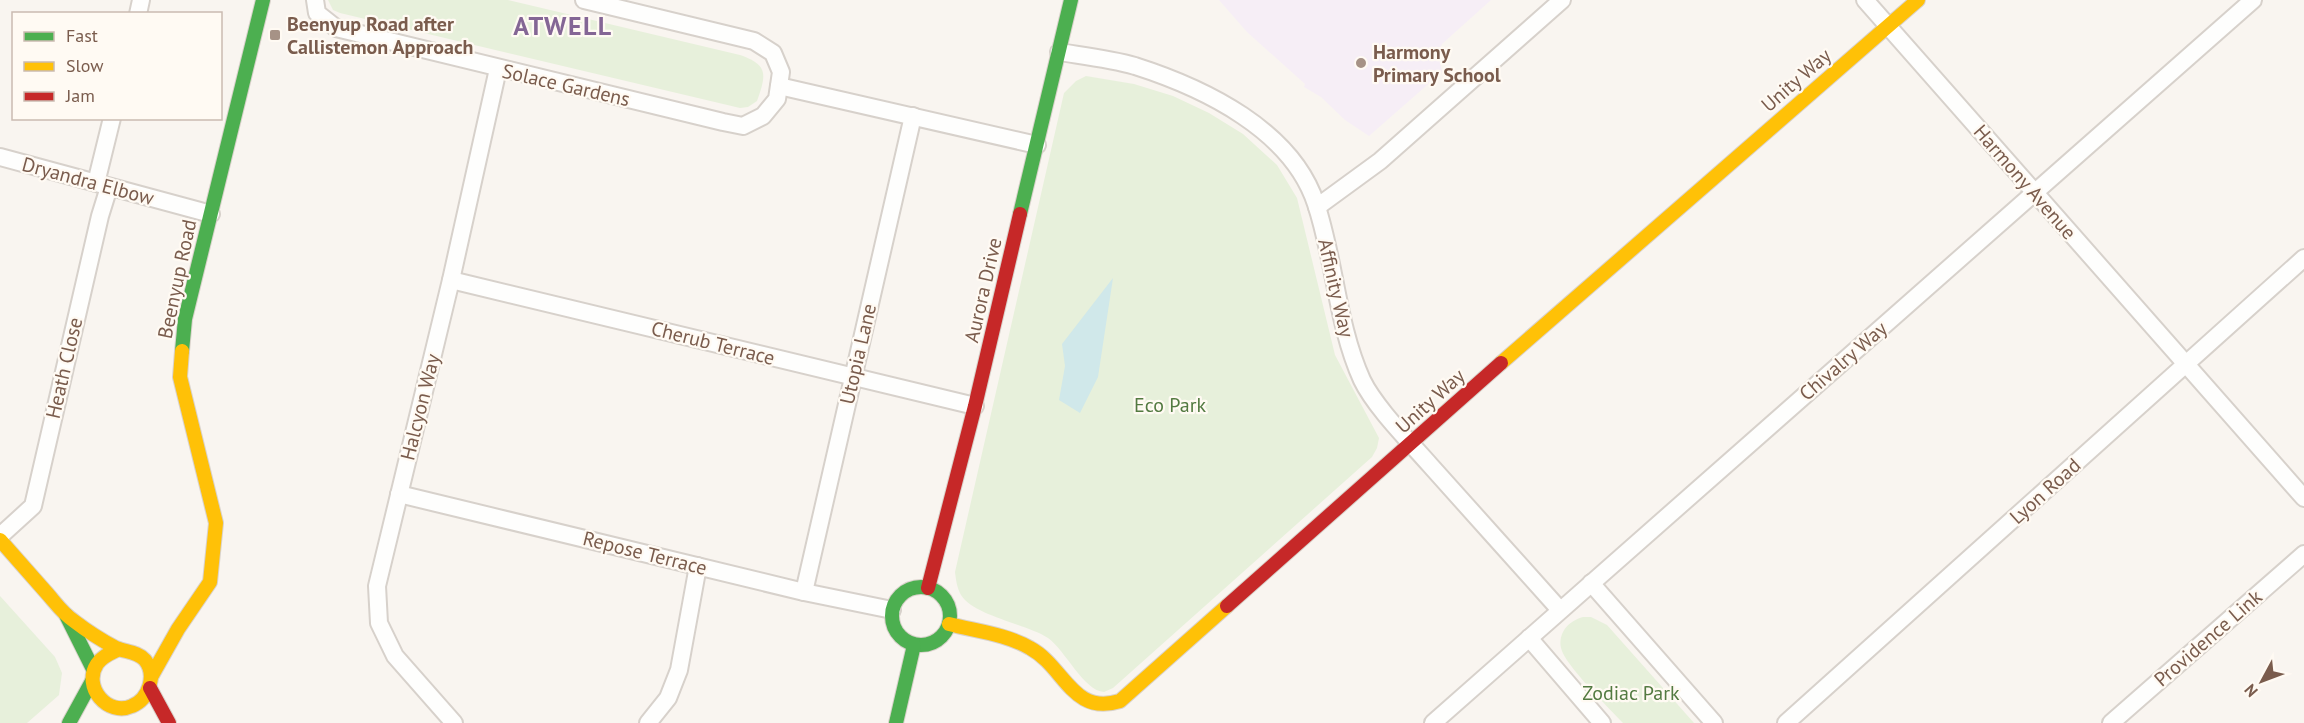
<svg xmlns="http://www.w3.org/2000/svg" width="2304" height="723" font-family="'PT Sans',sans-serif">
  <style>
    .education { fill: #f6eef6 }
    .green { fill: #e7f0db }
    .water { fill: #d0e8ea }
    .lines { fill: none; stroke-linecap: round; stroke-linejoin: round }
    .street-casing { stroke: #d7d1cb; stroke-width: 20 }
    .fast-casing { stroke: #d9d2cb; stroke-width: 16 }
    .slow-casing { stroke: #d9d2cb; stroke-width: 16 }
    .jam-casing { stroke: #d9d2cb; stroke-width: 16 }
    .street { stroke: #fefefd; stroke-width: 16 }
    .fast { stroke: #4caf50; stroke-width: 14 }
    .slow { stroke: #ffc107; stroke-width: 14 }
    .jam { stroke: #c62828; stroke-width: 14 }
    .poi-dot { fill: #a69286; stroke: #fffaf3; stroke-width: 2 }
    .labels { text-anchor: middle; stroke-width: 4.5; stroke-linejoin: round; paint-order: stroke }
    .poi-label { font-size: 20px; font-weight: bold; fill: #7a5c4d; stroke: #fffaf3; text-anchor: start }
    .street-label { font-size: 20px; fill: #7a5c4d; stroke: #fffaf3 }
    .park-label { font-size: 20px; fill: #537a41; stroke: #fffaf3 }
    .district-label { font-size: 26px; font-weight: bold; letter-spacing: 1.5px; fill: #846695; stroke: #fffaf3 }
  </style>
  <rect width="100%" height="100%" fill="#f9f5f0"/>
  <polygon class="education" points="1219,0 1491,0 1442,44 1438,54 1442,72 1369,136 1345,120 1321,97 1304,87 1305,84 1247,32"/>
  <g class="green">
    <path d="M328 0H508L740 55C769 65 766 75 757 101L748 107 740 108 340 13 333 10Z"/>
    <path d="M1086 76 1134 84 1173 96 1209 113 1243 134 1277 165 1297 198 1335 355 1379 438 1377 448 1372 457 1113 688 1104 692C1084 691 1065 650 1048 638 1027 624 974 616 961 595 957 588 956 580 955 572L1064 93 1076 81Z"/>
    <polygon points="0,596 55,657 62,673 59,695 27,723 0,723"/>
    <path d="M1583 617H1591L1607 625 1694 723H1623C1610 709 1564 664 1561 648 1558 632 1569 621 1583 617Z"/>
  </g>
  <polygon class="water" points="1113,278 1098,377 1080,413 1059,400 1065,366 1062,344"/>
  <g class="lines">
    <g class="street-casing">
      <g id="street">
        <polyline points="315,0 317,13 336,28 723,122 743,126 763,116 777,99 781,72 773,53 754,41 584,0"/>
        <polyline points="1865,0 2304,498"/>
        <polyline points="138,14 141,0"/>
        <path d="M1059 52C1084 56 1111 59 1135 66 1204 88 1292 130 1316 204 1335 261 1337 325 1362 380 1375 407 1409 441 1430 465 1473 513 1517 562 1560 610"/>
        <polyline points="779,86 1037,145"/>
        <polyline points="0,157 211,214"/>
        <polyline points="96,183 112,118"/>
        <polyline points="1317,207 1380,161 1562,0"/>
        <polyline points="451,280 975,406"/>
        <polyline points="399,494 804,592 892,610"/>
        <polyline points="0,536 33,506 100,216 109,187"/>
        <polyline points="1591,583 1714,723"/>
        <polyline points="804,592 913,116"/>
        <polyline points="1529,638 1602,723"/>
        <polyline points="454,723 395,656 379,623 377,586 451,280 498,69"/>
        <polyline points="648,723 668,698 679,670 698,566"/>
        <polyline points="1433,723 2253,0"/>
        <polyline points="1786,723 2304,258"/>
        <polyline points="2111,723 2304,554"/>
      </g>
    </g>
    <g class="fast-casing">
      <g id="fast">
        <polyline points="1020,214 1071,0"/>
        <polyline points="182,351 185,319 263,0"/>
        <circle cx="921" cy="616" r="29"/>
        <polyline points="66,615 93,669"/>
        <polyline points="69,723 92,681"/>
        <polyline points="896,723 914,645"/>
      </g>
    </g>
    <g class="slow-casing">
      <g id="slow">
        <polyline points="1501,363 1918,0"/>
        <path d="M0 540C15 557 30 574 45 591 55 602 62 613 74 621 87 631 101 640 116 648 126 652 138 652 145 660 157 675 149 699 132 706 108 717 82 687 97 664 102 656 111 653 119 649"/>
        <path d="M949 624C975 631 1006 634 1030 648 1065 667 1072 716 1120 701L1227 606"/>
        <polyline points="151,677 178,629 210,582 216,523 180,377 182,351"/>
      </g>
    </g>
    <g class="jam-casing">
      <g id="jam">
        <polyline points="928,588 975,406 1020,214"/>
        <polyline points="1227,606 1501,363"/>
        <polyline points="150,688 169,723"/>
      </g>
    </g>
    <use href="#street" class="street"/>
    <use href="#fast" class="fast"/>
    <use href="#slow" class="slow"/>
    <use href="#jam" class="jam"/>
  </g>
  <g class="poi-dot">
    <rect x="269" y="29" width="12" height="12" rx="3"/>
    <circle cx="1361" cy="63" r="6"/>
  </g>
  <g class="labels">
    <g class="poi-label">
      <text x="287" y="31">Beenyup Road after<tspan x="287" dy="23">Callistemon Approach</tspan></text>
      <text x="1373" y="59">Harmony<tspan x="1373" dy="23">Primary School</tspan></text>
    </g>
    <g class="street-label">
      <text transform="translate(1796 80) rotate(-41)" y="7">Unity Way</text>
      <text transform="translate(566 85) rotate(13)" y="7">Solace Gardens</text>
      <text transform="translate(88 181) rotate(15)" y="7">Dryandra Elbow</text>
      <text transform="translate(2025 182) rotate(49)" y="7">Harmony Avenue</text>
      <text transform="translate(177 279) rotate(-78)" y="7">Beenyup Road</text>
      <text transform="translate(1336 288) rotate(77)" y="7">Affinity Way</text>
      <text transform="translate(983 290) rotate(-77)" y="7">Aurora Drive</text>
      <text transform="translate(713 343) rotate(14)" y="7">Cherub Terrace</text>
      <text transform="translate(858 354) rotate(-77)" y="7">Utopia Lane</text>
      <text transform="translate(1843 361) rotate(-41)" y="7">Chivalry Way</text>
      <text transform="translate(64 368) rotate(-77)" y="7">Heath Close</text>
      <text transform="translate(1430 401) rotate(-42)" y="7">Unity Way</text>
      <text transform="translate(420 407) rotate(-76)" y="7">Halcyon Way</text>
      <text transform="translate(2045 491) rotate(-42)" y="7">Lyon Road</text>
      <text transform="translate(645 553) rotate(14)" y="7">Repose Terrace</text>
      <text transform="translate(2208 638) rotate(-41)" y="7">Providence Link</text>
    </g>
    <g class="park-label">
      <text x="1170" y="412">Eco Park</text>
      <text x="1631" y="700">Zodiac Park</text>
    </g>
    <g class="district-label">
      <text x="563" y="35">ATWELL</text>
    </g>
  </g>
  <rect x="12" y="12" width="210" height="108" fill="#fffaf3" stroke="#cabbb1" stroke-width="1.5"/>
  <rect x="24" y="32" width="30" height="9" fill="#4caf50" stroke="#cabbb1" stroke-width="1.5"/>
  <text x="66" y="42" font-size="18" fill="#7a5c4d">Fast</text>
  <rect x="24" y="62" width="30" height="9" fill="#ffc107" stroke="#cabbb1" stroke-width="1.5"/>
  <text x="66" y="72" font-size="18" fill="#7a5c4d">Slow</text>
  <rect x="24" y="92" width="30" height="9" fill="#c62828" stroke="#cabbb1" stroke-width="1.5"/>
  <text x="66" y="102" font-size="18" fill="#7a5c4d">Jam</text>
  <g transform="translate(2262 681) rotate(229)" stroke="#fffaf3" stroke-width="4.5" paint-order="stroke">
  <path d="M0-4.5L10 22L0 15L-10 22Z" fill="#7a5c4d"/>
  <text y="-9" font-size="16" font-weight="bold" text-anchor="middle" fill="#7a5c4d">N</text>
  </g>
</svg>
